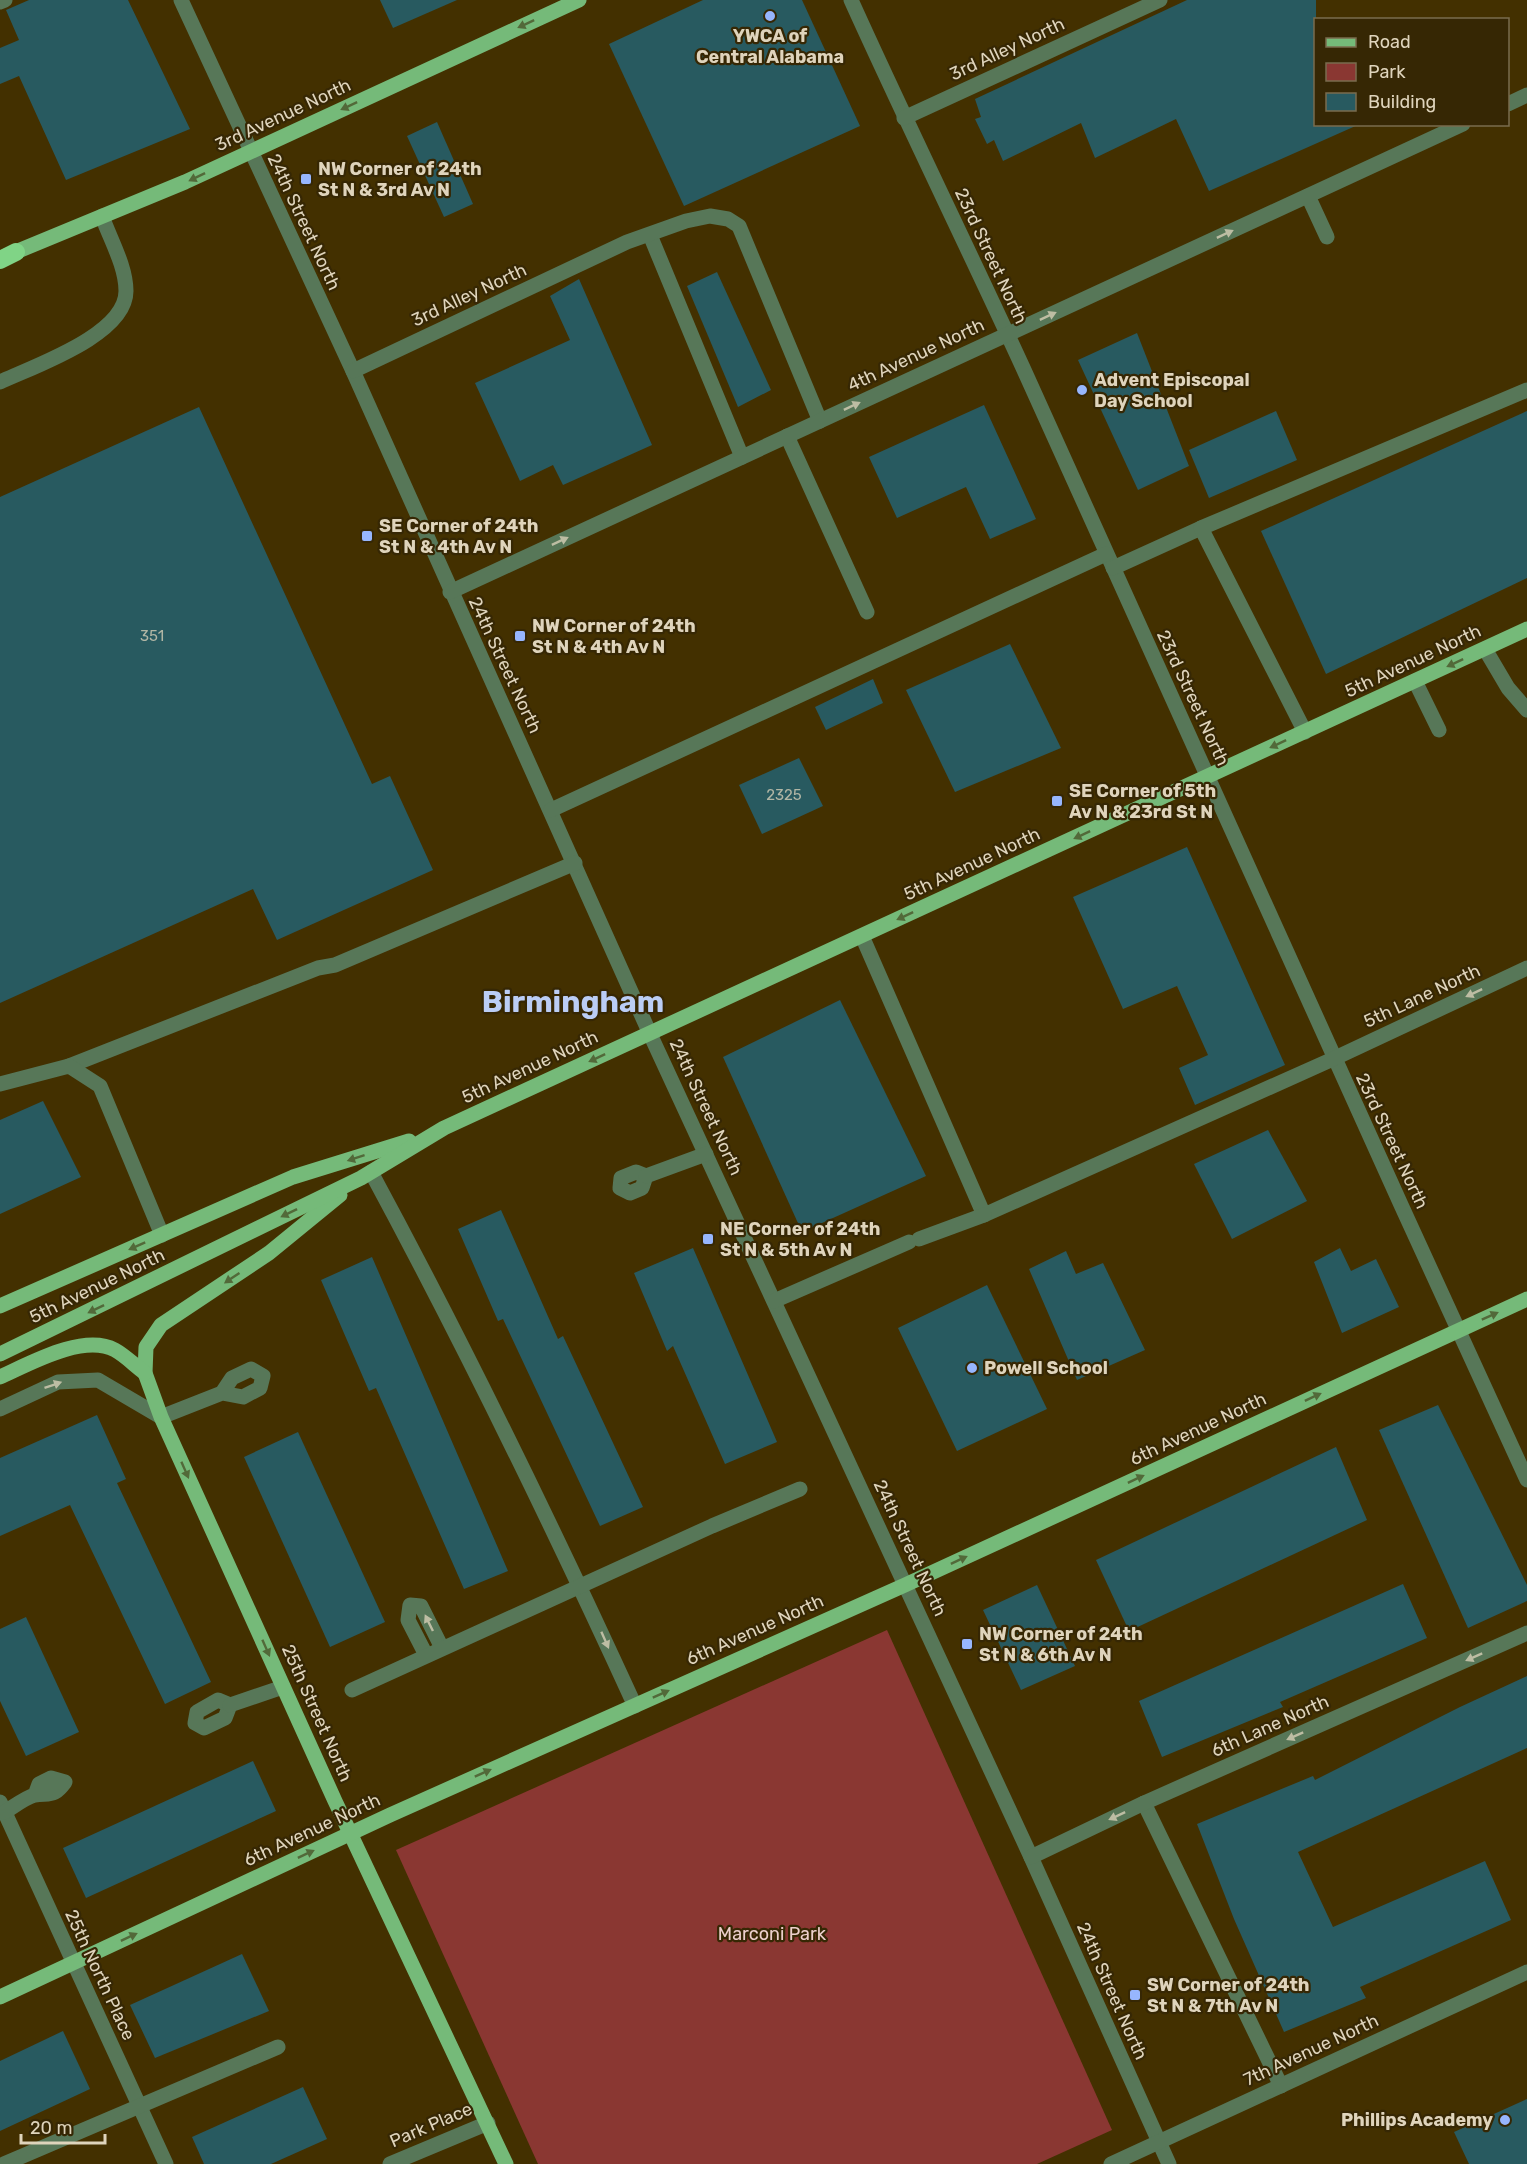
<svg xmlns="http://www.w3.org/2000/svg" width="1527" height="2164" font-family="Rubik,sans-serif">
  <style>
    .green { fill: #8a3732 }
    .building { fill: #285a60 }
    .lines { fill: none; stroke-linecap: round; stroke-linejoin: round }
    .minor { stroke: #577758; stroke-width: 15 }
    .major { stroke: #75ba79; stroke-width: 15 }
    .highway { stroke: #80d486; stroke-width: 18 }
    .oneway { fill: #526939 }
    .oneway2 { fill: #bdbda3 }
    .poi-dot { fill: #97b6fd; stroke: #362704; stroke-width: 2 }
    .labels { text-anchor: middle; stroke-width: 4.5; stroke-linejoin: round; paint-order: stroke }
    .number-label { font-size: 15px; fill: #b1b6a5 }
    .poi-label { font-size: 18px; font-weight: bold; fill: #dfd4bc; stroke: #362704; text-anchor: start }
    .street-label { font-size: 18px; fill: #dfd4bc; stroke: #362704 }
    .park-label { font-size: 18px; fill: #eccfcb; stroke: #362704 }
    .town-label { font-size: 30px; font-weight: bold; fill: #bbcdf5; stroke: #362704 }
  </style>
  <rect width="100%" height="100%" fill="#433000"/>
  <polygon class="green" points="887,1630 1112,2130 1037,2164 538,2164 396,1850"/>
  <g class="building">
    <polygon points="29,0 128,0 190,129 66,180 19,76 0,84 0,48 19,40 6,10"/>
    <polygon points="380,0 457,0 393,28"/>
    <polygon points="703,0 802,0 860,126 684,206 609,44"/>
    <polygon points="1187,0 1316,0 1316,124 1360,124 1209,191 1176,119 1095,158 1081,123 1003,161 994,140 987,144 975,119 981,117 975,99"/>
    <polygon points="437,122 473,204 444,217 407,136"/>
    <polygon points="717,272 771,390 738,407 687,286"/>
    <polygon points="579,279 652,445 563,485 553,465 520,481 475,383 570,340 550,296"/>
    <polygon points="1137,333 1189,466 1138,490 1078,360"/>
    <polygon points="984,405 1036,519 990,539 966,487 897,518 869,457"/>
    <polygon points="199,407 372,784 390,776 433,870 277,940 253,889 0,1003 0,497"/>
    <polygon points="1276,411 1297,460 1209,498 1189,450"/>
    <polygon points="1527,411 1527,578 1326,674 1261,531"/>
    <polygon points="1010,644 1061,748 955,792 906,690"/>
    <polygon points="873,679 883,703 826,730 815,707"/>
    <polygon points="799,758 823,806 762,834 739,785"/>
    <polygon points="1187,847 1285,1065 1195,1105 1179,1068 1208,1055 1177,986 1123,1009 1073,897"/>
    <polygon points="840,1000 926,1176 802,1232 723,1057"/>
    <polygon points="43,1101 81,1177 0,1214 0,1120"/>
    <polygon points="1268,1130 1307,1201 1232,1239 1194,1164"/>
    <polygon points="501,1210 558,1339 563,1336 643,1507 600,1526 503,1319 498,1321 458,1229"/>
    <polygon points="693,1248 777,1442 725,1464 673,1346 667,1351 634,1273"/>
    <polygon points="1340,1248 1351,1271 1376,1259 1399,1307 1342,1333 1314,1262"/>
    <polygon points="1066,1251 1076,1274 1103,1263 1145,1350 1077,1380 1029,1269"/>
    <polygon points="372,1257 508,1571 464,1589 376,1388 369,1391 321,1280"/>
    <polygon points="987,1285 1047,1409 957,1451 898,1328"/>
    <polygon points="1438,1405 1527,1585 1527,1601 1468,1628 1379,1430"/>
    <polygon points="97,1415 126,1479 117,1483 211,1682 165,1704 70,1505 0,1536 0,1458"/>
    <polygon points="298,1432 385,1622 330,1647 244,1457"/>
    <polygon points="1336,1447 1367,1520 1129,1631 1096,1560"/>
    <polygon points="1403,1584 1427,1638 1280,1702 1283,1707 1162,1757 1139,1701"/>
    <polygon points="1037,1585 1075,1666 1021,1690 983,1610"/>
    <polygon points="26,1617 79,1732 26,1756 0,1701 0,1629"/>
    <polygon points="1527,1676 1527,1748 1298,1852 1333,1927 1485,1861 1511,1920 1360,1987 1366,1998 1284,2032 1234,1919 1197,1824 1313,1776 1315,1780 1460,1707"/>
    <polygon points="253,1761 276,1811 86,1898 63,1848"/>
    <polygon points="242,1954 269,2011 155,2058 130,2005"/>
    <polygon points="63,2031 90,2089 0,2131 0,2061"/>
    <polygon points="303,2087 327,2139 271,2164 204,2164 192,2137"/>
    <polygon points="1527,2099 1527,2164 1469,2164 1454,2132"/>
  </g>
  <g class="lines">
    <g class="minor">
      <polyline points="181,0 353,371 650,1034 1031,1857 1169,2164"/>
      <path d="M851 0C907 124 967 246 1024 370 1191 740 1357 1111 1527 1480"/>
      <polyline points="0,2 5,0"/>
      <polyline points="1508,104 1527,95"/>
      <polyline points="904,118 1160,0"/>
      <polyline points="1308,196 1327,237"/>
      <polyline points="650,235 742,457"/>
      <polyline points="353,371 627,242 686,221 710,216 728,219 739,226 820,421"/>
      <path d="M0 382C34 366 126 335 126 291 126 266 110 239 102 216"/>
      <polyline points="787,436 867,612"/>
      <polyline points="1113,568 1201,528"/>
      <polyline points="450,592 1463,124"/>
      <polyline points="1485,649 1508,688 1527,710"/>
      <polyline points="1415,681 1439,730"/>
      <polyline points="1305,732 1201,528 1527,390"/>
      <polyline points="551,810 1106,554"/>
      <polyline points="862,936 984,1215 1333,1059 1527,968"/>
      <polyline points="69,1066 318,968 335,965 575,863"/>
      <polyline points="0,1084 69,1066 100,1086 162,1235"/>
      <path d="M371 1172C465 1346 552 1525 635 1706"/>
      <polygon points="636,1172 646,1176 642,1188 630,1193 620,1188 621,1178"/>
      <polyline points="646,1176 706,1154"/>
      <polyline points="919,1239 984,1215"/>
      <polyline points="774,1301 909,1242"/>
      <polyline points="0,1409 58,1382 98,1380 161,1417 222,1393 243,1397 260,1388 263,1376 251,1369 232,1378 222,1393"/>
      <polyline points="426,1655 408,1620 410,1605 421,1606 442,1648"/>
      <polyline points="352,1690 712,1526 800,1489"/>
      <polygon points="218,1700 230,1705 225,1718 204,1728 195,1723 197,1712"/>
      <polyline points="230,1705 283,1687"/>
      <polyline points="0,1802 166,2164"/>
      <polyline points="1144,1803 1281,2086"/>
      <path d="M5 1812C13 1807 26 1797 35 1795 51 1793 54 1797 65 1782L51 1778 39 1784 35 1795"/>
      <polyline points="1031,1857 1144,1803 1527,1633"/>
      <polyline points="4,2164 278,2047"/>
      <polyline points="390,2164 488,2123"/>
      <polyline points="1111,2164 1527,1972"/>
    </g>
    <g class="major">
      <polyline points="6,256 185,182 579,0"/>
      <polyline points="340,1195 269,1253 161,1325 146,1347 145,1373 161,1417 335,1801 506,2164"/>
      <polyline points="0,1306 293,1177 409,1141"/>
      <polyline points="0,1354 361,1178 444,1128 1527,629"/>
      <path d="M0 1377C29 1364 83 1333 115 1350 126 1356 135 1366 145 1373"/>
      <polyline points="0,1997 390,1815 905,1585 1527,1299"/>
    </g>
    <polyline class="highway" points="0,260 16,252"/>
  </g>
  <defs><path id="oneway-solid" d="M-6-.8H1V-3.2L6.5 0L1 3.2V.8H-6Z" transform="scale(1.5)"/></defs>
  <g class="oneway">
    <use href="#oneway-solid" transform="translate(526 24) rotate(155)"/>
    <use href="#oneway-solid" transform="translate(349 106) rotate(155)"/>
    <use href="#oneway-solid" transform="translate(197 177) rotate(154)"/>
    <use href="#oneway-solid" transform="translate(1455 663) rotate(155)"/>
    <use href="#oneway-solid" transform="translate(1278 744) rotate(155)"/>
    <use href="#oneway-solid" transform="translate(1082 835) rotate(155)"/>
    <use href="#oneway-solid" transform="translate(905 916) rotate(155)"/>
    <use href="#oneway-solid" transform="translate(597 1058) rotate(155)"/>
    <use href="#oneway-solid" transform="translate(356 1158) rotate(162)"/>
    <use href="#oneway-solid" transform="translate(289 1213) rotate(154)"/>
    <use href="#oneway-solid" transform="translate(137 1246) rotate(156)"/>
    <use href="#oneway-solid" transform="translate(232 1278) rotate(146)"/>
    <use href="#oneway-solid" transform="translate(96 1309) rotate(154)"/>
    <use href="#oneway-solid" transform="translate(1490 1316) rotate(-24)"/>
    <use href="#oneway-solid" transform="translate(1313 1397) rotate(-25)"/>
    <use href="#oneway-solid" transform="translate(185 1470) rotate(66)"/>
    <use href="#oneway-solid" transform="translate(1136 1479) rotate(-25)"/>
    <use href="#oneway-solid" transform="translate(959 1560) rotate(-25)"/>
    <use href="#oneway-solid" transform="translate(266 1648) rotate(66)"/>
    <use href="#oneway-solid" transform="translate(661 1694) rotate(-24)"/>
    <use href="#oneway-solid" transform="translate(483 1773) rotate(-24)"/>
    <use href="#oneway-solid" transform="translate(306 1854) rotate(-25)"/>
    <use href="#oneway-solid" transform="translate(129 1937) rotate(-25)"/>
  </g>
  <g class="oneway2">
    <use href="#oneway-solid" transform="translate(1225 234) rotate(-25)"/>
    <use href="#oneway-solid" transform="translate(1048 316) rotate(-25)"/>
    <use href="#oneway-solid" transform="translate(852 406) rotate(-25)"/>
    <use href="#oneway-solid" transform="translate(560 541) rotate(-25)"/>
    <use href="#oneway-solid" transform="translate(1474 993) rotate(155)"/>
    <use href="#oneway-solid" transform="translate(53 1385) rotate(-19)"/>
    <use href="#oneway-solid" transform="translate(429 1623) rotate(-116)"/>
    <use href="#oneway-solid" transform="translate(605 1640) rotate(66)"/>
    <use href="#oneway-solid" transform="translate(1474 1657) rotate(156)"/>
    <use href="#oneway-solid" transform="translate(1295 1736) rotate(156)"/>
    <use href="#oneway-solid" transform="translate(1117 1816) rotate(155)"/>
  </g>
  <g class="poi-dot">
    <circle cx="770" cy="16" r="6"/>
    <rect x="300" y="173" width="12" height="12" rx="3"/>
    <circle cx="1082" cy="390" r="6"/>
    <rect x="361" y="530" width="12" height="12" rx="3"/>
    <rect x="514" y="630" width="12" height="12" rx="3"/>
    <rect x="1051" y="795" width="12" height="12" rx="3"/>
    <rect x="702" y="1233" width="12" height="12" rx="3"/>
    <circle cx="972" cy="1368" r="6"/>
    <rect x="961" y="1638" width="12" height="12" rx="3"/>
    <rect x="1129" y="1989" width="12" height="12" rx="3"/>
    <circle cx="1505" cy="2120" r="6"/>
  </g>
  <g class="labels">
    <g class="number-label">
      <text x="152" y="641">351</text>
      <text x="784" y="800">2325</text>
    </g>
    <g class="poi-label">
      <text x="770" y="42" text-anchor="middle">YWCA of<tspan x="770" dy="21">Central Alabama</tspan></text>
      <text x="318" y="175">NW Corner of 24th<tspan x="318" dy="21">St N &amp; 3rd Av N</tspan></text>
      <text x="1094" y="386">Advent Episcopal<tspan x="1094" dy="21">Day School</tspan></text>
      <text x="379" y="532">SE Corner of 24th<tspan x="379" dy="21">St N &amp; 4th Av N</tspan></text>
      <text x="532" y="632">NW Corner of 24th<tspan x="532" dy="21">St N &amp; 4th Av N</tspan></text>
      <text x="1069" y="797">SE Corner of 5th<tspan x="1069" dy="21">Av N &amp; 23rd St N</tspan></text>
      <text x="720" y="1235">NE Corner of 24th<tspan x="720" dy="21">St N &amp; 5th Av N</tspan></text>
      <text x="984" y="1374">Powell School</text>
      <text x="979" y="1640">NW Corner of 24th<tspan x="979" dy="21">St N &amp; 6th Av N</tspan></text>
      <text x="1147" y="1991">SW Corner of 24th<tspan x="1147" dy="21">St N &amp; 7th Av N</tspan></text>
      <text x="1493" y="2126" text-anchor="end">Phillips Academy</text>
    </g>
    <g class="street-label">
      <text transform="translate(1007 49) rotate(-25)" y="6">3rd Alley North</text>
      <text transform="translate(283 115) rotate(-25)" y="6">3rd Avenue North</text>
      <text transform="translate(304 222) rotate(65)" y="6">24th Street North</text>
      <text transform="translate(991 256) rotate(65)" y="6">23rd Street North</text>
      <text transform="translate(469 295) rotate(-25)" y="6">3rd Alley North</text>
      <text transform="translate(916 355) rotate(-25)" y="6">4th Avenue North</text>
      <text transform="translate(1413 661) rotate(-25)" y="6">5th Avenue North</text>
      <text transform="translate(505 665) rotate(65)" y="6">24th Street North</text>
      <text transform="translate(1193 698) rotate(65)" y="6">23rd Street North</text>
      <text transform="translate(972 864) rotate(-25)" y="6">5th Avenue North</text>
      <text transform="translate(1422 996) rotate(-25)" y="6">5th Lane North</text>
      <text transform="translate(530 1067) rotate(-25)" y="6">5th Avenue North</text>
      <text transform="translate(706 1107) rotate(65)" y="6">24th Street North</text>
      <text transform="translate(1392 1141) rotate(65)" y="6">23rd Street North</text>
      <text transform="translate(97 1286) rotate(-26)" y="6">5th Avenue North</text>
      <text transform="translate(1198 1429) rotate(-25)" y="6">6th Avenue North</text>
      <text transform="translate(910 1548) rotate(65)" y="6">24th Street North</text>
      <text transform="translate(755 1630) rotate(-24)" y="6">6th Avenue North</text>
      <text transform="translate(317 1713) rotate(66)" y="6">25th Street North</text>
      <text transform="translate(1270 1726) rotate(-24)" y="6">6th Lane North</text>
      <text transform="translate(312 1830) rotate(-25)" y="6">6th Avenue North</text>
      <text transform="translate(100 1975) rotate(65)" y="6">25th North Place</text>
      <text transform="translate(1112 1991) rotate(66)" y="6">24th Street North</text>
      <text transform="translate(1311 2050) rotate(-25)" y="6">7th Avenue North</text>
      <text transform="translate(431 2125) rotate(-23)" y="6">Park Place</text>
    </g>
    <g class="park-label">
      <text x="772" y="1940">Marconi Park</text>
    </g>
    <g class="town-label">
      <text x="573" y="1012">Birmingham</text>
    </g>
  </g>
  <rect x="1314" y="18" width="195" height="108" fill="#362704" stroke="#7a6c4e" stroke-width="1.5"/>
  <rect x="1326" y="38" width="30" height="9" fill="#75ba79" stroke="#7a6c4e" stroke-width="1.5"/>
  <text x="1368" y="48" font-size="18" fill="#dfd4bc">Road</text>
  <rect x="1326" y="63" width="30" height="18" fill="#8a3732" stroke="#7a6c4e" stroke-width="1.5"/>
  <text x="1368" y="78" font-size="18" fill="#dfd4bc">Park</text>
  <rect x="1326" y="93" width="30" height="18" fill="#285a60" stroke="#7a6c4e" stroke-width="1.5"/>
  <text x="1368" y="108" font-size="18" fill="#dfd4bc">Building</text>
  <path d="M21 2134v9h84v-9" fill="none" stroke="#dfd4bc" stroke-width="3"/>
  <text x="30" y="2134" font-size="18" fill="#dfd4bc" stroke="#362704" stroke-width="4.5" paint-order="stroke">20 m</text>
</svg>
